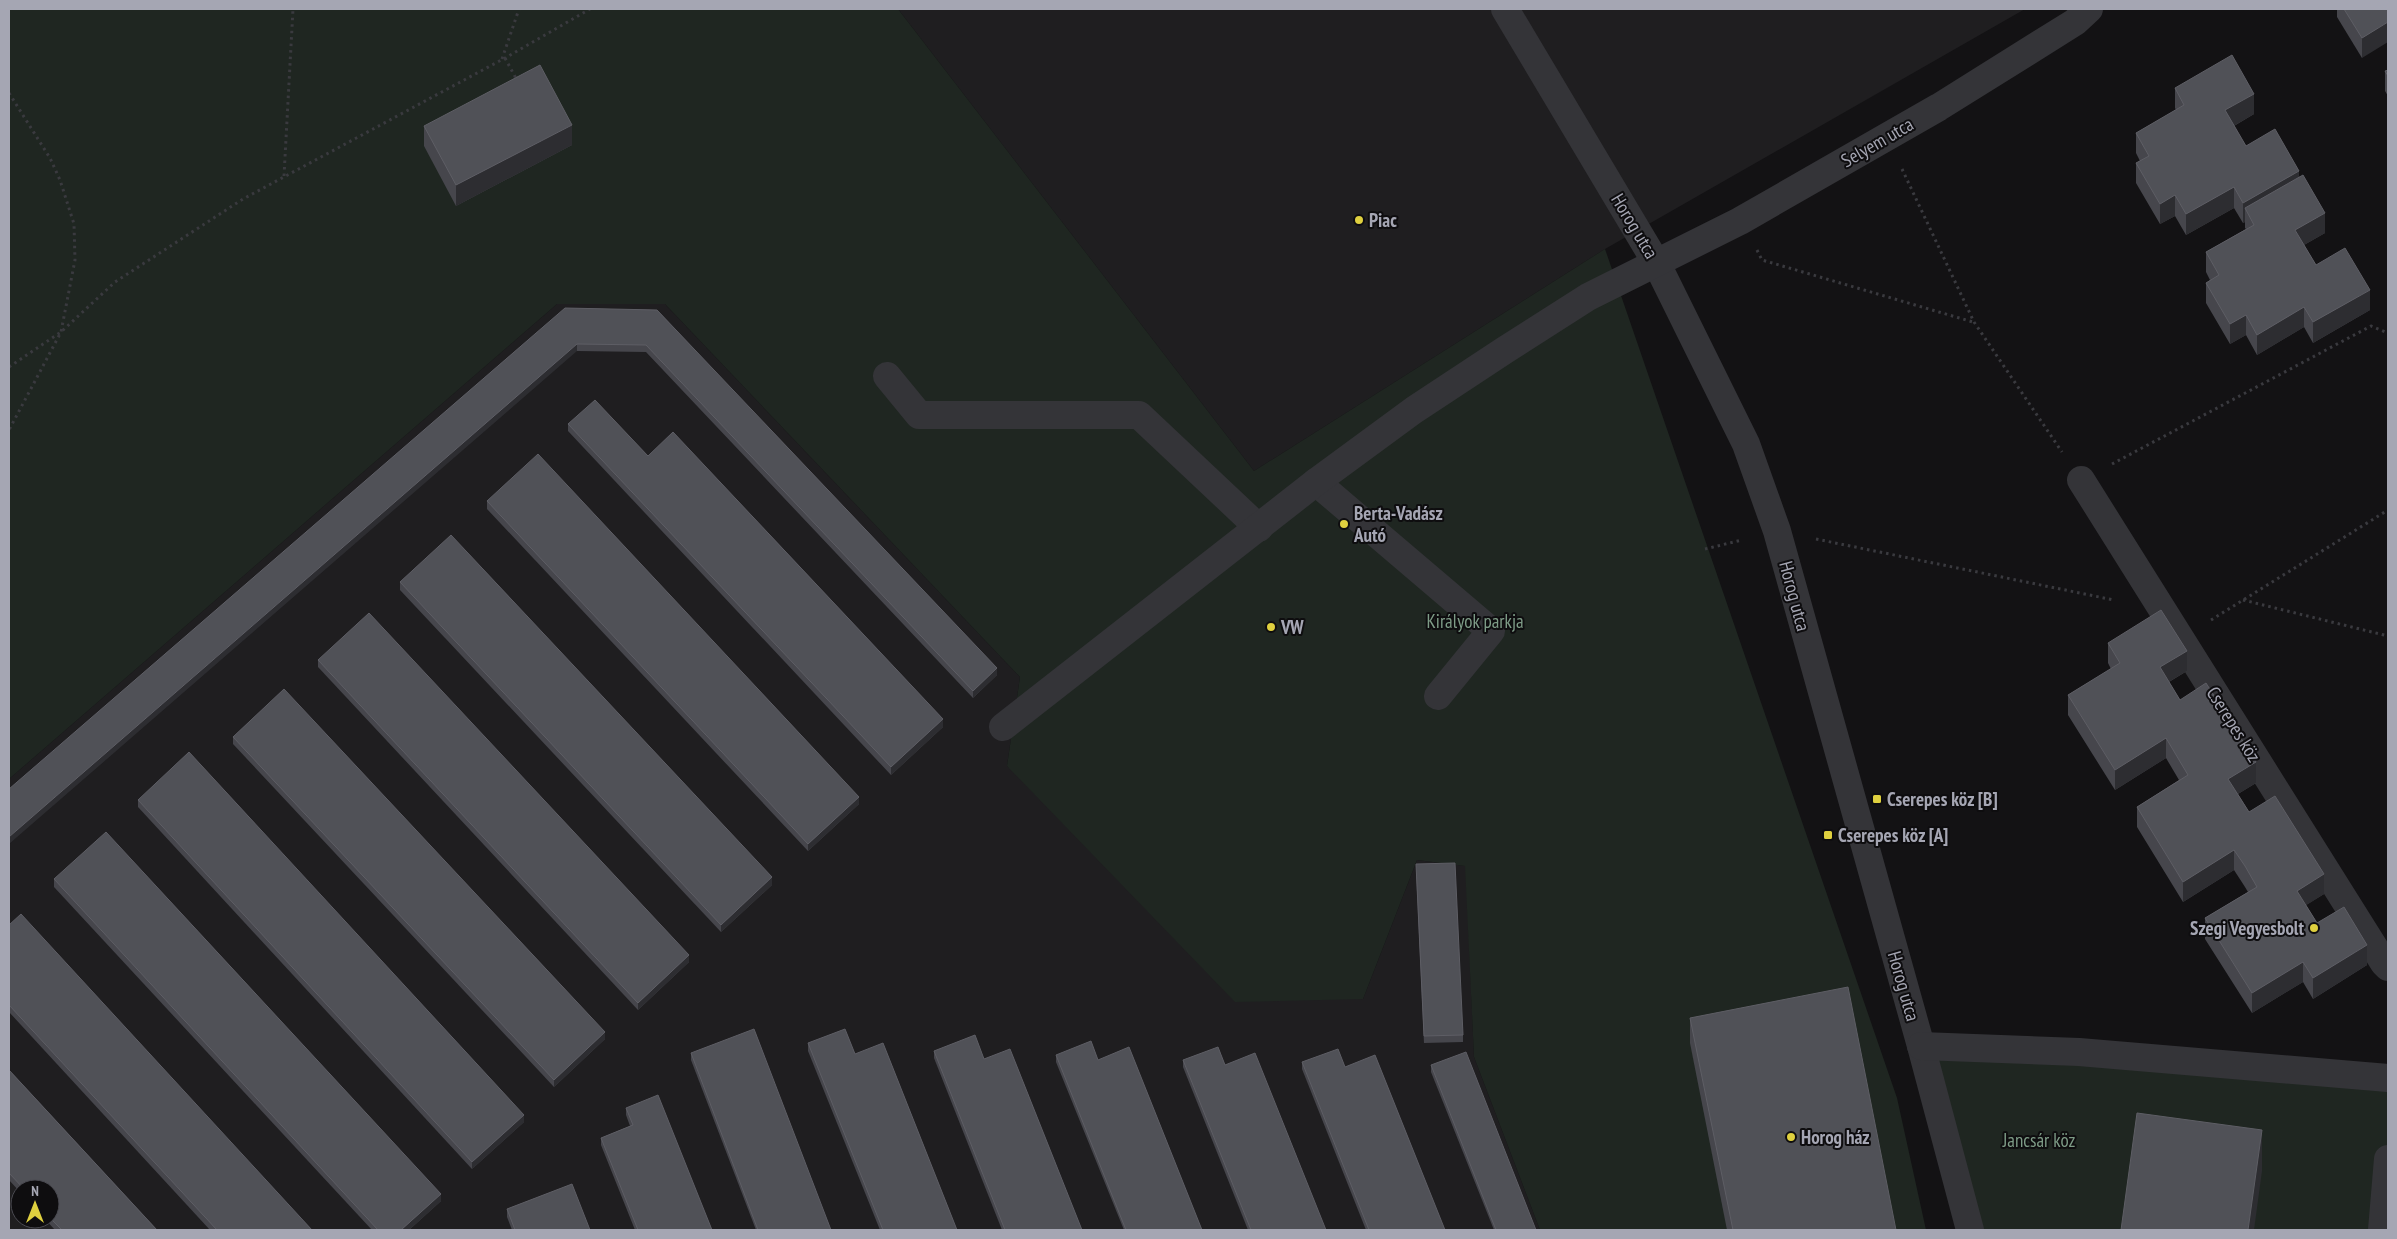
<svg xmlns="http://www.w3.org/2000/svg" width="2397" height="1239" font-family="'PT Sans Narrow',sans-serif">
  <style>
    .built { fill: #1f1e20; fill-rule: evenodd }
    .green { fill: #1f2621 }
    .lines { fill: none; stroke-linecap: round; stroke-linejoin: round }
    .path { stroke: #3a3a3f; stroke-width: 3; stroke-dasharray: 2.5 4; stroke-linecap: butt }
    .minor { stroke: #343438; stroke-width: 28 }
    .wall { fill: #46464c }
    .shaded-wall { fill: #2d2d31 }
    .building { fill: #505157; stroke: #5e5e65 }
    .poi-dot { fill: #dfd03f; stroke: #0e0d0f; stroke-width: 2 }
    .labels { text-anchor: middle; stroke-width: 4; stroke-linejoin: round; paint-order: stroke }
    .street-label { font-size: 19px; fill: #a5a6b3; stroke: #0e0d0f }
    .poi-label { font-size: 19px; font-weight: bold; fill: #a5a6b3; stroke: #0e0d0f; text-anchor: start }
    .park-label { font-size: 19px; fill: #7e9c87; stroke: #0e0d0f }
  </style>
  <rect width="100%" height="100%" fill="#131214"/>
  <g class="built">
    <polygon points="898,9 2025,9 1605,249 1254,471"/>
    <path d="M557 304H665L1020 677 1007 766 1363 999 1417 860 1466 866 1474 1057 1540 1230H9V779ZM20 1189H50V1219H20Z"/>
  </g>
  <g class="green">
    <polygon points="9,9 898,9 1254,471 1605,249 1897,1098 1926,1230 1540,1230 1474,1057 1465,866 1417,860 1363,999 1235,1002 1007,766 1020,677 665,304 557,304 9,779"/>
    <polygon points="1921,1046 2388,1078 2388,1159 2382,1230 1970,1230"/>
  </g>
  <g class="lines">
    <g class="path">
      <polyline points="505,58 518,82"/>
      <polyline points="502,59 519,9"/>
      <polyline points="9,93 50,158 60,180 74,224 75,260 61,332 9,430"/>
      <polyline points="1902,169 1974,322 2062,452"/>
      <polyline points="284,176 293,9"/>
      <polyline points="1757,250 1762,260 1973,322"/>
      <polyline points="9,367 61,332 115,282 243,199 505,58 590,9"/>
      <polyline points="2112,464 2371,326 2388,333"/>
      <polyline points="1816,539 2114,600"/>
      <polyline points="1705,549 1742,540"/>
      <polyline points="2243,600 2388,636"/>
      <polyline points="2211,620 2388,510"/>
    </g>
    <g class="minor">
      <polyline points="1505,9 1657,264 1746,444 1777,531 1921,1046 1970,1230"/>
      <polyline points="887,376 919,415 1139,415 1259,528"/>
      <polyline points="2081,480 2384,963 2388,967"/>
      <polyline points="1316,482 1491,631 1438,696"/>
      <polyline points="1003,727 1316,482 1414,410 1505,350 1588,297 1740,221 1939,107 2075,22 2089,9"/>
      <polyline points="1921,1046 2079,1052 2388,1078"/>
      <polyline points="2382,1230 2388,1159"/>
    </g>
  </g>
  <g class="wall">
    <polygon points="2337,9 2388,9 2362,58 2337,17"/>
    <polygon points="2388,70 2388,96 2385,91 2385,71"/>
    <polygon points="2175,88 2254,114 2234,126 2246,146 2299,176 2325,233 2304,245 2316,265 2370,310 2313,343 2304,327 2257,355 2246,335 2230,344 2206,303 2206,283 2210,280 2206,272 2206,252 2246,229 2245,228 2245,222 2243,223 2234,208 2186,235 2175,216 2160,224 2136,183 2136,163 2140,161 2136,153 2136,133 2176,110 2175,108"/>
    <polygon points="424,126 572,145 456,206 424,146"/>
    <polygon points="565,308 657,310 997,675 973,698 646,352 577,351"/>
    <polygon points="568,424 943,727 891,775 568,431"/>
    <polygon points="487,501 859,804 808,851 487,509"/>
    <polygon points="400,582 772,885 721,932 400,590"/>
    <polygon points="2108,643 2187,671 2169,682 2180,700 2256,783 2238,794 2249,812 2324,894 2306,905 2317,923 2367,965 2313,999 2303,982 2252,1013 2205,939 2205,918 2248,892 2245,887 2234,870 2183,902 2137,827 2137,807 2179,780 2166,758 2115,790 2068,715 2068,695 2111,669 2108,663"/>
    <polygon points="318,660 689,962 638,1010 318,667"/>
    <polygon points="233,737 605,1039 554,1087 233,744"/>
    <polygon points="138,800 524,1122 472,1169 138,807"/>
    <polygon points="1416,871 1463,1035 1463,1042 1424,1043"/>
    <polygon points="54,879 441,1201 409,1230 372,1230 54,887"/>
    <polygon points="9,925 312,1230 210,1230 9,1012"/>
    <polygon points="1690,1018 1896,1230 1727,1230 1690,1043"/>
    <polygon points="808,1043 855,1054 957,1230 880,1230 808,1051"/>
    <polygon points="934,1051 984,1059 1082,1230 1002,1230 934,1058"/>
    <polygon points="691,1053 831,1230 756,1230 691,1060"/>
    <polygon points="1056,1055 1098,1060 1202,1230 1124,1230 1056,1062"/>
    <polygon points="1183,1060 1225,1065 1326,1230 1248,1230 1183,1067"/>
    <polygon points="1302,1062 1345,1067 1445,1230 1366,1230 1302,1069"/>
    <polygon points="1431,1065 1536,1230 1494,1230 1431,1072"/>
    <polygon points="9,1070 157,1230 55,1230 45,1219 50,1219 50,1189 20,1189 20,1192 9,1180"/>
    <polygon points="626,1108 712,1230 635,1230 601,1145 601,1138 630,1126 626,1115"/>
    <polygon points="507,1209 590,1230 512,1230 507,1217"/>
  </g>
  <g class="shaded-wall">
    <polygon points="2388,22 2388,42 2362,58 2362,38"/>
    <polygon points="2254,94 2254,114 2225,131 2225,110"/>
    <polygon points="572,125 572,145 456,206 456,185"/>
    <polygon points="2299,171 2299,191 2245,208 2245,222 2243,223 2243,203"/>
    <polygon points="2234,187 2234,208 2186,235 2186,214"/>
    <polygon points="2175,195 2175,216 2160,224 2160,204"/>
    <polygon points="2325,213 2325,233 2295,250 2295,230"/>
    <polygon points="2370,290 2370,310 2313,343 2313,322"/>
    <polygon points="2304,307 2304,327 2257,355 2257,335"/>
    <polygon points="2246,315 2246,335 2230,344 2230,324"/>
    <polygon points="577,344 577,351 9,844 9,837"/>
    <polygon points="2187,651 2187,671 2160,687 2160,667"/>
    <polygon points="997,668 997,675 973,698 973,691"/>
    <polygon points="943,719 943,727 891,775 891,767"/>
    <polygon points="2166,738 2166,758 2115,790 2115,770"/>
    <polygon points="2256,762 2256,783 2228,800 2228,779"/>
    <polygon points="859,797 859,804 808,851 808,844"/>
    <polygon points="2234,850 2234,870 2183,902 2183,882"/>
    <polygon points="2324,874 2324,894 2297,911 2297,891"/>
    <polygon points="772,877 772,885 721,932 721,925"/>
    <polygon points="2367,945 2367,965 2313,999 2313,978"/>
    <polygon points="689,955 689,962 638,1010 638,1003"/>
    <polygon points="2303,962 2303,982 2252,1013 2252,993"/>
    <polygon points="605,1032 605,1039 554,1087 554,1080"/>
    <polygon points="524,1115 524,1122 472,1169 472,1162"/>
    <polygon points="2262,1130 2262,1171 2254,1230 2248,1230"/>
    <polygon points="441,1194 441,1201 409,1230 401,1230"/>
  </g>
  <g class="building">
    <polygon points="2344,9 2388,9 2388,22 2362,38"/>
    <polygon points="2232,55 2254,94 2225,110 2246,146 2275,129 2299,171 2243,203 2234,187 2186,214 2175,195 2160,204 2136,163 2149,156 2136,133 2184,105 2175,88"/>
    <polygon points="540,65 572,125 456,185 424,126"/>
    <polygon points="2388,70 2388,76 2385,71"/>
    <polygon points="2303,175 2325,213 2295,230 2316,265 2345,248 2370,290 2313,322 2304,307 2257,335 2246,315 2230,324 2206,283 2219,275 2206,252 2254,225 2245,208"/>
    <polygon points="565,308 657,310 997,668 973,691 646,345 577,344 9,837 9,789"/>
    <polygon points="595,400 648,456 673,432 943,719 891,767 568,424"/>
    <polygon points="538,454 859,797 808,844 487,501"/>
    <polygon points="451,535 772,877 721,925 400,582"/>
    <polygon points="2161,610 2187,651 2160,667 2180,700 2206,683 2256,762 2228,779 2249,812 2275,796 2324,874 2297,891 2317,923 2344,907 2367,945 2313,978 2303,962 2252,993 2205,918 2257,887 2245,866 2234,850 2183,882 2137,807 2188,775 2166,738 2115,770 2068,695 2120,663 2108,643"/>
    <polygon points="369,613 689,955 638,1003 318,660"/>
    <polygon points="284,689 605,1032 554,1080 233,737"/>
    <polygon points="189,752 524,1115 472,1162 138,800"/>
    <polygon points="106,832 441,1194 401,1230 378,1230 54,879"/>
    <polygon points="1455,863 1463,1035 1424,1036 1416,864"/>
    <polygon points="21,914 312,1230 217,1230 9,1005 9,925"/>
    <polygon points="1848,987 1896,1230 1733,1230 1690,1018"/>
    <polygon points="754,1029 831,1230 758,1230 691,1053"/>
    <polygon points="845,1029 855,1054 883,1043 957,1230 883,1230 808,1043"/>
    <polygon points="975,1035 984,1059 1010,1049 1082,1230 1005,1230 934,1051"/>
    <polygon points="1091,1041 1098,1060 1129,1047 1202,1230 1126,1230 1056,1055"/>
    <polygon points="1218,1047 1225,1065 1255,1053 1326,1230 1251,1230 1183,1060"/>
    <polygon points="1338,1049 1345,1067 1375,1055 1445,1230 1369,1230 1302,1062"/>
    <polygon points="1466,1052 1536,1230 1496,1230 1431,1065"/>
    <polygon points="9,1070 157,1230 62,1230 50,1218 50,1189 24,1189 9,1173"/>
    <polygon points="658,1095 712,1230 638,1230 601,1138 633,1125 626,1108"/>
    <polygon points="2137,1113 2262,1130 2248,1230 2121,1230"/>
    <polygon points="572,1184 590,1230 515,1230 507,1209"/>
  </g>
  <g class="poi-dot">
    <circle cx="1359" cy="220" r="5"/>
    <circle cx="1344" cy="524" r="5"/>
    <circle cx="1271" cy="627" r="5"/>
    <rect x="1872" y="794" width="10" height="10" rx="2.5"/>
    <rect x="1823" y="830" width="10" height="10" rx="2.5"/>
    <circle cx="2314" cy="928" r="5"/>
    <circle cx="1791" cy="1137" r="5"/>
  </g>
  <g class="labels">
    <g class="street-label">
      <text transform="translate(1877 142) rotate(-30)" y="7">Selyem utca</text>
      <text transform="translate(1635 226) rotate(59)" y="7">Horog utca</text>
      <text transform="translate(1795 596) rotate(75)" y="7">Horog utca</text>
      <text transform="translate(2234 724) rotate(58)" y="7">Cserepes köz</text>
      <text transform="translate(1904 986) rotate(74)" y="7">Horog utca</text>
    </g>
    <g class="poi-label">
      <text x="1369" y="227">Piac</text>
      <text x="1354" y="520">Berta-Vadász<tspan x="1354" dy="22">Autó</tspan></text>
      <text x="1281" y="634">VW</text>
      <text x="1887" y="806">Cserepes köz [B]</text>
      <text x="1838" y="842">Cserepes köz [A]</text>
      <text x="2304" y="935" text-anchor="end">Szegi Vegyesbolt</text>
      <text x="1801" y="1144">Horog ház</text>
    </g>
    <g class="park-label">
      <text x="1475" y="628">Királyok parkja</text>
      <text x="2039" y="1147">Jancsár köz</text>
    </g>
  </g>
  <rect width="2397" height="1239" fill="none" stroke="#a5a6b3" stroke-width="20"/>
  <g transform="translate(35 1204)"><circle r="24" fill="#0e0d0f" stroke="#4a4a51"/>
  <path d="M0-4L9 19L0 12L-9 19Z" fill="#dfd03f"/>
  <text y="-8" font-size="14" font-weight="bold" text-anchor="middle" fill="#a5a6b3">N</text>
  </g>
</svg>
